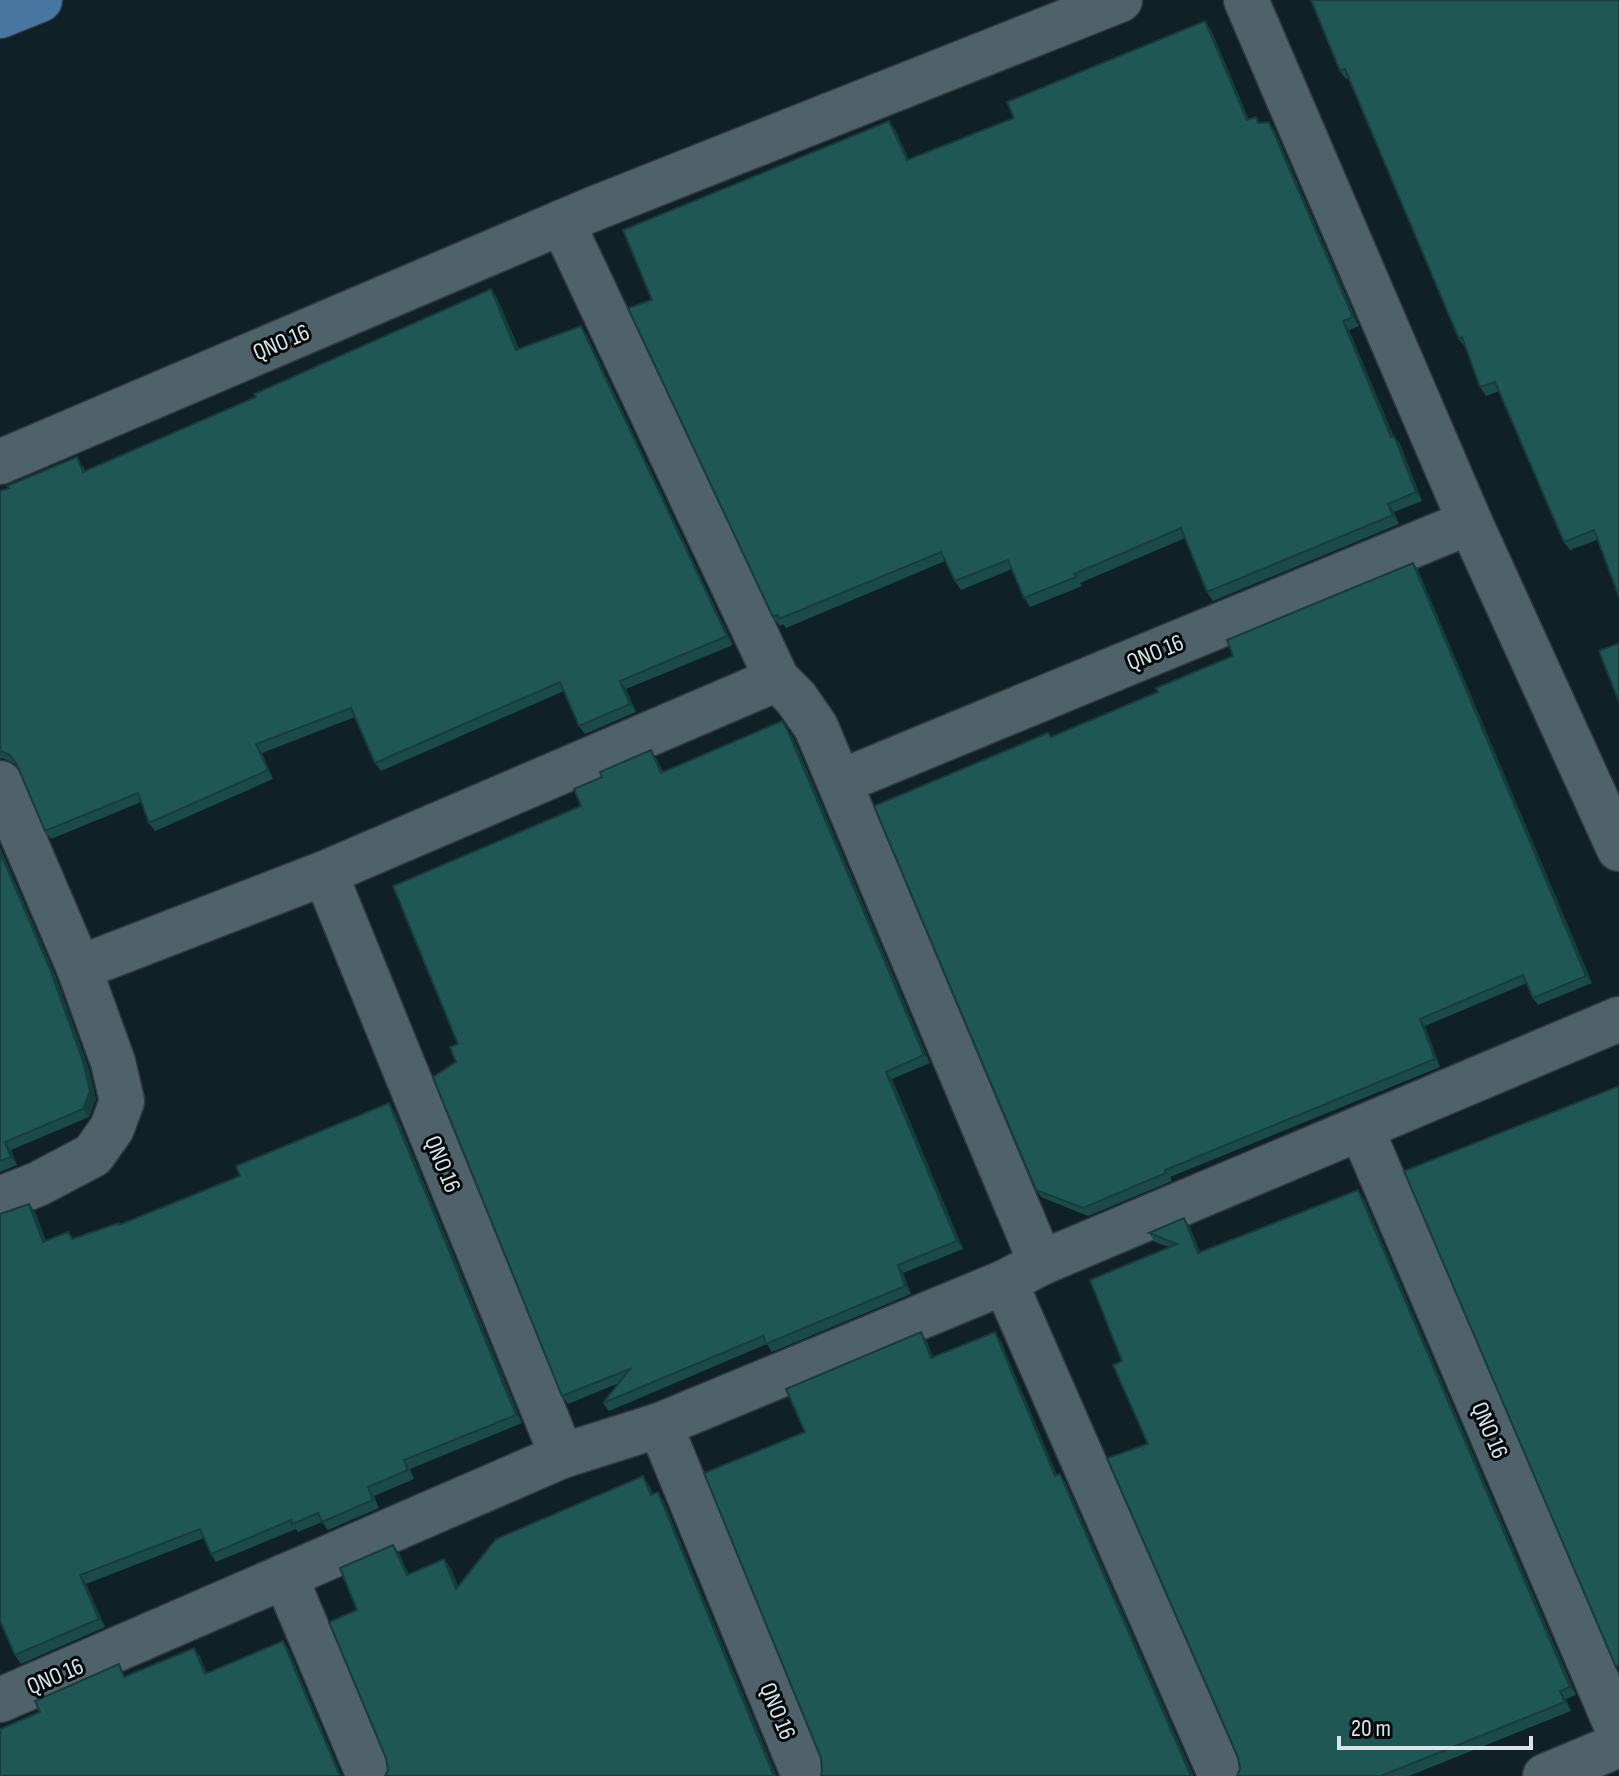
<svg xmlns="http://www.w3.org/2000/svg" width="1619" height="1776" font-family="'Sofia Sans Condensed',sans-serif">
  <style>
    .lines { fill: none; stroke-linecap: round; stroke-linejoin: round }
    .minor-casing { stroke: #303a3f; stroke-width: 47 }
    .major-casing { stroke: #303a3f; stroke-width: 47 }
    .minor { stroke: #4f6269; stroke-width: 44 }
    .major { stroke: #4777a1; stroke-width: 44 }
    .wall { fill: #1b4b49 }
    .shaded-wall { fill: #163d3c }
    .building { fill: #1f5755; stroke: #163d3c; stroke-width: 2 }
    .labels { text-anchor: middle; stroke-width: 6; stroke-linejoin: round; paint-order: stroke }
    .street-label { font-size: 24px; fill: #dae5e9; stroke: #04090c }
  </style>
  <rect width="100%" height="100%" fill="#0f2127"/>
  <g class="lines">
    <g class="minor-casing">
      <g id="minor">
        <polyline points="1246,0 1470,522 1619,849"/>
        <polyline points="562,222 777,679 796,698 816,727 1041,1263"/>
        <polyline points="0,462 593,209 1120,0"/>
        <polyline points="840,782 1470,522"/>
        <polyline points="0,783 79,968 113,1062 122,1101 112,1128 93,1155 38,1184 0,1199"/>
        <polyline points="325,873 562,1456"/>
        <polyline points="79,968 325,873 777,679"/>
        <polyline points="1361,1128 1619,1732"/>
        <polyline points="1005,1282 1221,1776"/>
        <polyline points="660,1425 804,1776"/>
        <polyline points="285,1576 369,1776"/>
        <polyline points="0,1700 562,1456 660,1425 1005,1282 1041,1263 1619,1019"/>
        <polyline points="1545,1776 1619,1745"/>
      </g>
    </g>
    <g class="major-casing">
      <polyline id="major" points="0,16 40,0"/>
    </g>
    <use href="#minor" class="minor"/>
    <use href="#major" class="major"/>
  </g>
  <g class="wall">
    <polygon points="1619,0 1597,540 1570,550 1564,542 1499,391 1486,396 1480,387 1465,347 1459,339 1348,78 1346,79 1340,71"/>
    <polygon points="1211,30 1249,120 1256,117 1260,123 1275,131 1359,326 1349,330 1393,436 1400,444 1422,501 1394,512 1399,524 1213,601 1207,592 1185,538 1080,583 1082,586 1030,607 1024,598 1012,569 961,590 955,581 945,561 786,628 783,624 780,626 773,617 652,300 895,129 909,160 1014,118"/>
    <polygon points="491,289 497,298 519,349 581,326 587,335 733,645 626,689 636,712 585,734 579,726 564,691 381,771 375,763 355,717 262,753 273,779 155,831 149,823 141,802 51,839 45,831 18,766 16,764 2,758 0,759 0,491 83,466 85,471 256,397"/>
    <polygon points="1413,563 1418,570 1592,983 1538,1005 1533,998 1527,983 1425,1026 1440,1067 1170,1177 1172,1181 1088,1216 1041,1197 1036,1190 1048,733 1051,737 1158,692 1233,656"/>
    <polygon points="782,721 794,739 930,1063 892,1079 963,1249 903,1273 911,1294 772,1352 767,1344 609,1411 603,1403 619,1383 568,1404 562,1396 456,1062 458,1044 656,758 663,772"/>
    <polygon points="0,847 56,977 89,1069 96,1099 89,1117 11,1150 17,1165 0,1172"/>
    <polygon points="395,1112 522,1423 410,1469 414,1479 374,1496 379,1508 328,1530 322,1522 298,1532 296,1529 216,1562 211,1554 204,1538 86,1584 105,1627 21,1664 15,1655 1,1623 0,1623 0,1214 29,1204 35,1212 46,1241 73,1239 120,1225"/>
    <polygon points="1358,1190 1364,1199 1576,1695 1566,1699 1571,1711 1409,1776 1237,1776 1240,1769 1238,1757 1148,1444 1122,1361 1169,1247 1155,1242 1149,1233 1190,1227 1200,1252"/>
  </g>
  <g class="shaded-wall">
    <polygon points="1205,21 1211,30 1253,129 1247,120"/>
    <polygon points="889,121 895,129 913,169 907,160"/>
    <polygon points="1269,122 1275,131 1359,326 1353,317"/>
    <polygon points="491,289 497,298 522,359 516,350"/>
    <polygon points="1343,321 1349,330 1398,446 1391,437"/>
    <polygon points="581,326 587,335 733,645 727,636"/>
    <polygon points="1394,436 1400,444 1422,501 1416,492"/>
    <polygon points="1388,504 1394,512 1399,524 1393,515"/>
    <polygon points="1413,563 1418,570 1592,983 1586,976"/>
    <polygon points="620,681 626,689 636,712 630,704"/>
    <polygon points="788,731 794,739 930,1063 924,1055"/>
    <polygon points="256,744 262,753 273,779 268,770"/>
    <polygon points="651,750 656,758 666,781 661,773"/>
    <polygon points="0,847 56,977 89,1069 96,1099 89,1117 83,1109 0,852"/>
    <polygon points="1420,1019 1425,1026 1440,1067 1435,1059"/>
    <polygon points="886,1072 892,1079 963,1249 957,1241"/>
    <polygon points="389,1103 395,1112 522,1423 516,1415"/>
    <polygon points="5,1142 11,1150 17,1165 11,1157"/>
    <polygon points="1358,1190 1364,1199 1576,1695 1570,1687"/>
    <polygon points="29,1204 35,1212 49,1250 43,1242"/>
    <polygon points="1184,1218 1190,1227 1204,1262 1198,1253"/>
    <polygon points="898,1265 903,1273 911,1294 905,1286"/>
    <polygon points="921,1332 927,1341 937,1367 931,1358"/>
    <polygon points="995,1332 1001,1341 1061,1484 1055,1476"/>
    <polygon points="1060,1474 1066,1483 1194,1776 1191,1776"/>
    <polygon points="643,1476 649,1485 658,1504 651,1495"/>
    <polygon points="658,1492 664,1501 777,1776 774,1776"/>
    <polygon points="393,1545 400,1554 413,1584 407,1575"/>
    <polygon points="444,1559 451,1568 463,1598 456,1589"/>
    <polygon points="80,1575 86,1584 105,1627 99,1619"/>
    <polygon points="283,1641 289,1650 342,1776 340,1776"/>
    <polygon points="194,1648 200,1656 211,1683 205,1674"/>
    <polygon points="1560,1691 1566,1699 1571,1711 1565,1702"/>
  </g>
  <g class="building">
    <polygon points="1311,0 1619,0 1619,597 1594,530 1564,542 1495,382 1480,387 1462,337 1459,339 1345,69 1340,71"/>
    <polygon points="1205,21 1247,120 1256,117 1258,123 1269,122 1353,317 1343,321 1391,437 1394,436 1416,492 1388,504 1393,515 1207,592 1181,528 1074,574 1076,577 1024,598 1008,560 955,581 941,552 779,619 778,615 773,617 628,308 652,300 623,230 889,121 907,160 1014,118 1007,102"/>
    <polygon points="491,289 516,350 581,326 727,636 620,681 630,704 579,726 560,682 375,763 351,708 256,744 268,770 149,823 138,793 45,831 17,765 10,755 0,751 0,491 9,488 7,486 77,457 83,472 256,397 254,394"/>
    <polygon points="1413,563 1586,976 1533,998 1523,975 1420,1019 1435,1059 1165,1170 1166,1173 1083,1208 1036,1190 874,806 1048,733 1051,737 1158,692 1156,688 1233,656 1227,640"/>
    <polygon points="1619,643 1619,702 1599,651"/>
    <polygon points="782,721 788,731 924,1055 886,1072 957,1241 898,1265 905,1286 766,1344 763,1336 603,1403 630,1369 562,1396 433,1077 456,1062 450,1047 458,1044 393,886 581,806 574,789 602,777 600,772 651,750 661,773"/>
    <polygon points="0,852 50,969 83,1061 90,1091 83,1109 5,1142 11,1157 0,1161"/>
    <polygon points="1619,1086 1619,1665 1616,1667 1404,1171"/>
    <polygon points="389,1103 516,1415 404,1460 408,1470 368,1487 373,1500 322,1522 318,1513 292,1524 291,1520 211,1554 200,1529 80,1575 99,1619 15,1655 0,1621 0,1214 29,1204 43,1242 68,1232 72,1239 119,1223 119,1225 240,1176 236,1166"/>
    <polygon points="1358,1190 1570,1687 1560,1691 1565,1702 1381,1776 1237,1776 1240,1769 1238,1757 1107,1458 1148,1444 1113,1365 1122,1361 1090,1280 1177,1244 1149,1233 1184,1218 1198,1253"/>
    <polygon points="921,1332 931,1358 995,1332 1055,1476 1060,1474 1191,1776 821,1776 822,1771 821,1758 704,1473 805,1432 786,1389"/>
    <polygon points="643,1476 651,1495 658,1492 774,1776 385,1776 388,1770 386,1758 329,1622 357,1610 340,1568 393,1545 407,1575 444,1559 456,1589 496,1539"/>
    <polygon points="283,1641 340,1776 0,1776 0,1729 40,1712 35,1701 119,1664 124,1677 194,1648 205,1674"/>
  </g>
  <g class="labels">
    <g class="street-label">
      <text transform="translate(281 342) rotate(-23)" y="8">QNO 16</text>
      <text transform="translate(1155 652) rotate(-22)" y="8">QNO 16</text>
      <text transform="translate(443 1164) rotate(68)" y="8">QNO 16</text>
      <text transform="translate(1490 1430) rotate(67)" y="8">QNO 16</text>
      <text transform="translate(55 1676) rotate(-23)" y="8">QNO 16</text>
      <text transform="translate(778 1711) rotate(68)" y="8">QNO 16</text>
    </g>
  </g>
  <path d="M1339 1736v12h192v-12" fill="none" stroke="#dae5e9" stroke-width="4"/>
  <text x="1351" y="1736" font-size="24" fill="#dae5e9" stroke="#04090c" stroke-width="6" paint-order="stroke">20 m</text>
</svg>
